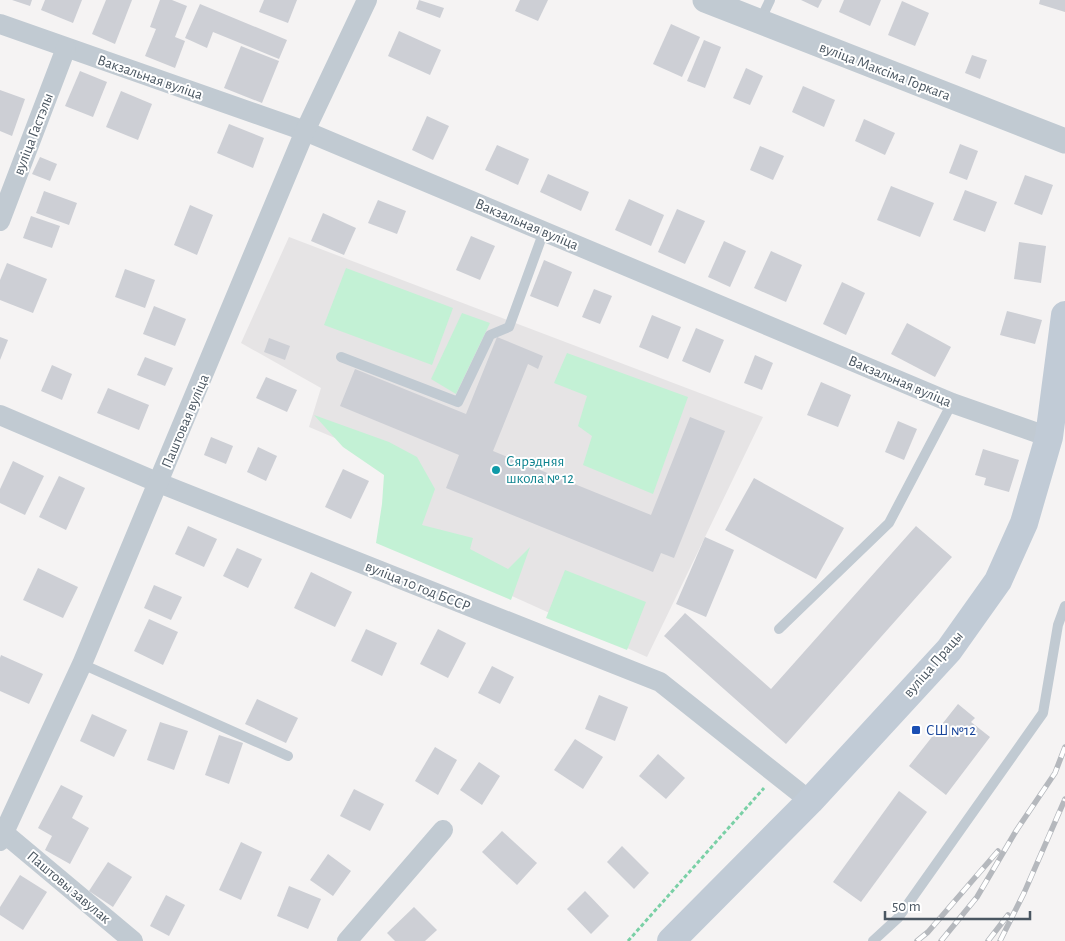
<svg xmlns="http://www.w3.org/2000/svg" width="1065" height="941" font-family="'Alegreya Sans',sans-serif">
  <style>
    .education { fill: #e6e4e5 }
    .green { fill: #c3f1d5 }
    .building { fill: #cdcfd5 }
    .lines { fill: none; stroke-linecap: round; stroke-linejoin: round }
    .path { stroke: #7ad0a6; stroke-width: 3; stroke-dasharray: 4 2.5; stroke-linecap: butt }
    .service { stroke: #c1cad2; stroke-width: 10 }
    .minor { stroke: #c1cad2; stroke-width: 20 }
    .tertiary { stroke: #c1cad2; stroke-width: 25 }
    .secondary { stroke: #c1cbd6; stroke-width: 28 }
    .rail-casing { stroke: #b5b8bd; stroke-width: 5.5 }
    .rail { stroke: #fff; stroke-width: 4; stroke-dasharray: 11; stroke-linecap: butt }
    .culture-dot { fill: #0f9aa8; stroke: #fff; stroke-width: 2 }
    .transit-dot { fill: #1a4fb4; stroke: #fff; stroke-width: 2 }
    .labels { text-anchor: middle; stroke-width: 4; stroke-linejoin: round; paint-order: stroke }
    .street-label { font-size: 15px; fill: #4a5661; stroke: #fff }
    .culture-label { font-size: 15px; fill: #0d838f; stroke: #fff; text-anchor: start }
    .transit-label { font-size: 15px; fill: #164399; stroke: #fff; text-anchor: start }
  </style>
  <rect width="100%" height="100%" fill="#f5f3f3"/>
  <polygon class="education" points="289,237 763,417 647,657 394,543 418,473 309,427 321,388 241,343"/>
  <g class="green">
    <polygon points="346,268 453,308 432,365 324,325"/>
    <polygon points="462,313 490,323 456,394 431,379"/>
    <polygon points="567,353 688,397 653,494 583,465 592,436 578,426 587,396 554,383"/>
    <polygon points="314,415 389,442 417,457 435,489 422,525 473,538 470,549 508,569 530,547 511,600 376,543 382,504 384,475 343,447"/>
    <polygon points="565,570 646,602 627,650 546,618"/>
  </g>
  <g class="building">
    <polygon points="12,0 32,0 30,6"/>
    <polygon points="45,0 82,0 73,23 41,10"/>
    <polygon points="106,0 132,0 115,44 92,34"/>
    <polygon points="160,0 172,0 187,6 175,37 185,41 175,68 145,56 156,29 150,27"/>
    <polygon points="264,0 297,0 288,23 259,12"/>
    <polygon points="419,0 444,8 440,18 416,9"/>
    <polygon points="520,0 548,0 538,21 515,11"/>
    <polygon points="801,0 822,0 818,8"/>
    <polygon points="844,0 881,0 870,26 839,12"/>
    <polygon points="1040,0 1065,0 1065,12 1039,4"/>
    <polygon points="902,1 929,13 915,46 888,35"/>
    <polygon points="200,4 287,40 279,59 213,32 207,48 185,38"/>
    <polygon points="671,24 700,37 682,77 653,64"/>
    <polygon points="399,31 441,50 430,75 388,56"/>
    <polygon points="704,40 721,47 705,88 687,81"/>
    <polygon points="241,46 279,61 262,103 224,88"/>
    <polygon points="972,55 987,60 980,79 965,73"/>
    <polygon points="746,68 763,76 750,105 733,98"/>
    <polygon points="80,71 107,82 93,117 65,106"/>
    <polygon points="803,86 835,100 824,127 792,112"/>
    <polygon points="0,90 25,99 12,136 0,131"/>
    <polygon points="121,91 152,104 138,140 106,127"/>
    <polygon points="427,116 449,126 433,160 412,150"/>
    <polygon points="864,119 895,133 885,155 855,141"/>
    <polygon points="229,124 264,138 253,168 217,153"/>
    <polygon points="960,144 978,151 967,180 949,173"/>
    <polygon points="497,145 529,159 518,185 485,170"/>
    <polygon points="760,146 784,156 773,180 750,170"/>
    <polygon points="40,157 57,164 50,181 32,174"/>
    <polygon points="548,174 589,192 581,211 540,192"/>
    <polygon points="1025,175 1053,185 1042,215 1014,204"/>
    <polygon points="891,186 934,203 920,237 877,220"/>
    <polygon points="965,190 997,202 985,232 953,220"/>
    <polygon points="44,191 77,203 69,225 36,213"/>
    <polygon points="629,199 664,215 651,246 615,230"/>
    <polygon points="378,200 406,211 397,234 368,223"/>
    <polygon points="190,205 213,215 197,255 174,245"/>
    <polygon points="677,209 705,221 685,264 658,252"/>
    <polygon points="323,213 356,228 344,255 311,241"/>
    <polygon points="31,216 60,226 52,248 23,238"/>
    <polygon points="471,236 495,246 480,280 456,270"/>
    <polygon points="724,241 746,251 730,287 708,277"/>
    <polygon points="1019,242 1046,246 1041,283 1014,279"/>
    <polygon points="771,251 802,265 786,302 754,288"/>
    <polygon points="544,260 572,272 558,307 530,296"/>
    <polygon points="7,263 47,279 33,313 0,300 0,280"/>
    <polygon points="125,269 155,280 145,308 115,297"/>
    <polygon points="842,282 865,293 846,335 823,324"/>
    <polygon points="594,289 612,296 600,324 582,317"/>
    <polygon points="154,306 186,319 175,346 143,334"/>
    <polygon points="1007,311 1042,320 1035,344 1000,335"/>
    <polygon points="652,315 681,327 668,359 639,347"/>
    <polygon points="907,323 951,347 935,377 891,354"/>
    <polygon points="696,328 724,340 710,373 682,361"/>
    <polygon points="0,337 8,340 0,360"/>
    <polygon points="497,337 543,356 538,369 528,364 493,451 651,515 690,417 725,431 674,558 661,553 653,572 446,488 459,455 340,406 355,369 466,414"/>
    <polygon points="269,338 290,346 285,360 264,352"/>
    <polygon points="755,355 773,363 762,390 744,383"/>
    <polygon points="145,357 173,368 165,386 137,375"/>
    <polygon points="52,365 72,374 62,400 41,391"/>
    <polygon points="266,377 297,390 287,412 256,398"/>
    <polygon points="821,382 851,395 838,427 807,415"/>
    <polygon points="108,388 149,405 139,430 97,413"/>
    <polygon points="898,421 917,429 904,460 885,452"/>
    <polygon points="211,437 233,446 226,464 204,455"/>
    <polygon points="258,447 277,456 266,481 247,472"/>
    <polygon points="983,449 1019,460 1009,492 984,485 986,478 975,475"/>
    <polygon points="13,461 44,476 25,515 0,503 0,489"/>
    <polygon points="343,469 369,481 351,519 325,507"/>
    <polygon points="59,476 85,488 66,530 39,517"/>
    <polygon points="754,478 844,528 816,579 725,530"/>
    <polygon points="188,526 217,539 204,567 175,554"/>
    <polygon points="916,526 952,557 786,744 664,636 685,613 771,689"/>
    <polygon points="705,537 734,550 706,617 676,604"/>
    <polygon points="237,548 262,559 248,588 223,576"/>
    <polygon points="38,568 78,587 63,618 23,600"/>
    <polygon points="311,572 352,592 335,627 294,608"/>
    <polygon points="154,585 182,597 171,620 144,608"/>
    <polygon points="149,619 178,632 163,665 134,651"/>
    <polygon points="366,629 397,643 382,676 351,661"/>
    <polygon points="438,629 466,643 448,678 420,664"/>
    <polygon points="1,655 43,674 29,704 0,691 0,658"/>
    <polygon points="492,666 514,677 500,704 478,693"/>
    <polygon points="599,695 628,707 615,741 585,729"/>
    <polygon points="257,699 298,718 286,743 245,724"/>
    <polygon points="958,704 975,718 971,722 990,737 946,795 909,766"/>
    <polygon points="92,714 127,730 114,757 80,741"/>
    <polygon points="160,722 188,731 174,770 147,760"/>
    <polygon points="219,735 243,743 229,784 205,775"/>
    <polygon points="575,739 603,757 583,789 554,770"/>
    <polygon points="435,747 457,760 438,795 415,781"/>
    <polygon points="658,754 685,778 666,799 639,776"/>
    <polygon points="479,762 500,776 482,805 460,790"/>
    <polygon points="61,785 83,796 72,818 89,828 70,864 45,850 52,836 38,828"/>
    <polygon points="354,789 384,804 370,831 340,816"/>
    <polygon points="899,791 927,812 861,902 833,882"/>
    <polygon points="502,831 537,863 517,885 482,852"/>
    <polygon points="241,842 262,852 241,900 219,890"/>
    <polygon points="622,846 649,873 634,889 607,862"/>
    <polygon points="328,854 351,871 333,896 310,880"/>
    <polygon points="108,862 132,877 113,907 89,891"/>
    <polygon points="20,875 47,892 23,930 0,915 0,907"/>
    <polygon points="289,886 321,899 308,929 277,916"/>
    <polygon points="585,891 609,916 591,934 567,909"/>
    <polygon points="166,895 185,905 169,936 150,926"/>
    <polygon points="414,907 437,930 425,941 395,941 387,933"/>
  </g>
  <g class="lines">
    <polyline class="path" points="628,941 764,788"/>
    <g class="service">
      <polyline points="760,21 770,0"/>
      <polyline points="341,357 458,402 490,335 509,327 544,231"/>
      <polyline points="779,629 889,523 952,403"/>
      <polyline points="82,664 288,756"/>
      <polyline points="873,941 898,918 1043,713 1058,625 1065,606"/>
    </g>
    <g class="minor">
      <polyline points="0,24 305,131 952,403 1049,437"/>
      <polyline points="0,221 66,48"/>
      <polyline points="0,415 159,483 660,682 810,801"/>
      <polyline points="4,833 133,941"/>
      <polyline points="0,841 82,664 305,131 367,0"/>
      <polyline points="347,941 443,830"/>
    </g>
    <polyline class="tertiary" points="705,0 1065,141"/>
    <polyline class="secondary" points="671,941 810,801 949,650 998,581 1024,523 1049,437 1065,315"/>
    <g class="rail-casing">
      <g id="rail">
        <polyline points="917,941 928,932 998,851"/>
        <polyline points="941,941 977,897 1016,831 1055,773 1065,747"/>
        <polyline points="988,941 1008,915"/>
        <polyline points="1000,941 1024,893 1065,799"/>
      </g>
    </g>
    <use href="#rail" class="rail"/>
  </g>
  <circle class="culture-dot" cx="496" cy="470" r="5"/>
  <rect class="transit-dot" x="911" y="725" width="10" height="10" rx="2.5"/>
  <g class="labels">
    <g class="street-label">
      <text transform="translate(885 71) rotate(21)" y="5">вуліца Максіма Горкага</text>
      <text transform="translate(150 77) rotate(19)" y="5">Вакзальная вуліца</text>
      <text transform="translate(33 134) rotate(-69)" y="5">вуліца Гастэлы</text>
      <text transform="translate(527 224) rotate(23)" y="5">Вакзальная вуліца</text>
      <text transform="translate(900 381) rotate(23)" y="5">Вакзальная вуліца</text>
      <text transform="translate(185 421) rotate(-67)" y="5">Паштовая вуліца</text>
      <text transform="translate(418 586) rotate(22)" y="5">вуліца 10 год БССР</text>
      <text transform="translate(933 664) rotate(-49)" y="5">вуліца Працы</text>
      <text transform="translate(69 887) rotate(40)" y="5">Паштовы завулак</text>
    </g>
    <g class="culture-label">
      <text x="506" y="466">Сярэдняя<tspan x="506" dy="17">школа № 12</tspan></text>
    </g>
    <g class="transit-label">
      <text x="926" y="735">СШ №12</text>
    </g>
  </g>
  <path d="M885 911v8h145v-8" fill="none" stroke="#4a5661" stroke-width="2.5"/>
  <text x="892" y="911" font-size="15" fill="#4a5661" stroke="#ffffff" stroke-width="4" paint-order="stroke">50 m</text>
</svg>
